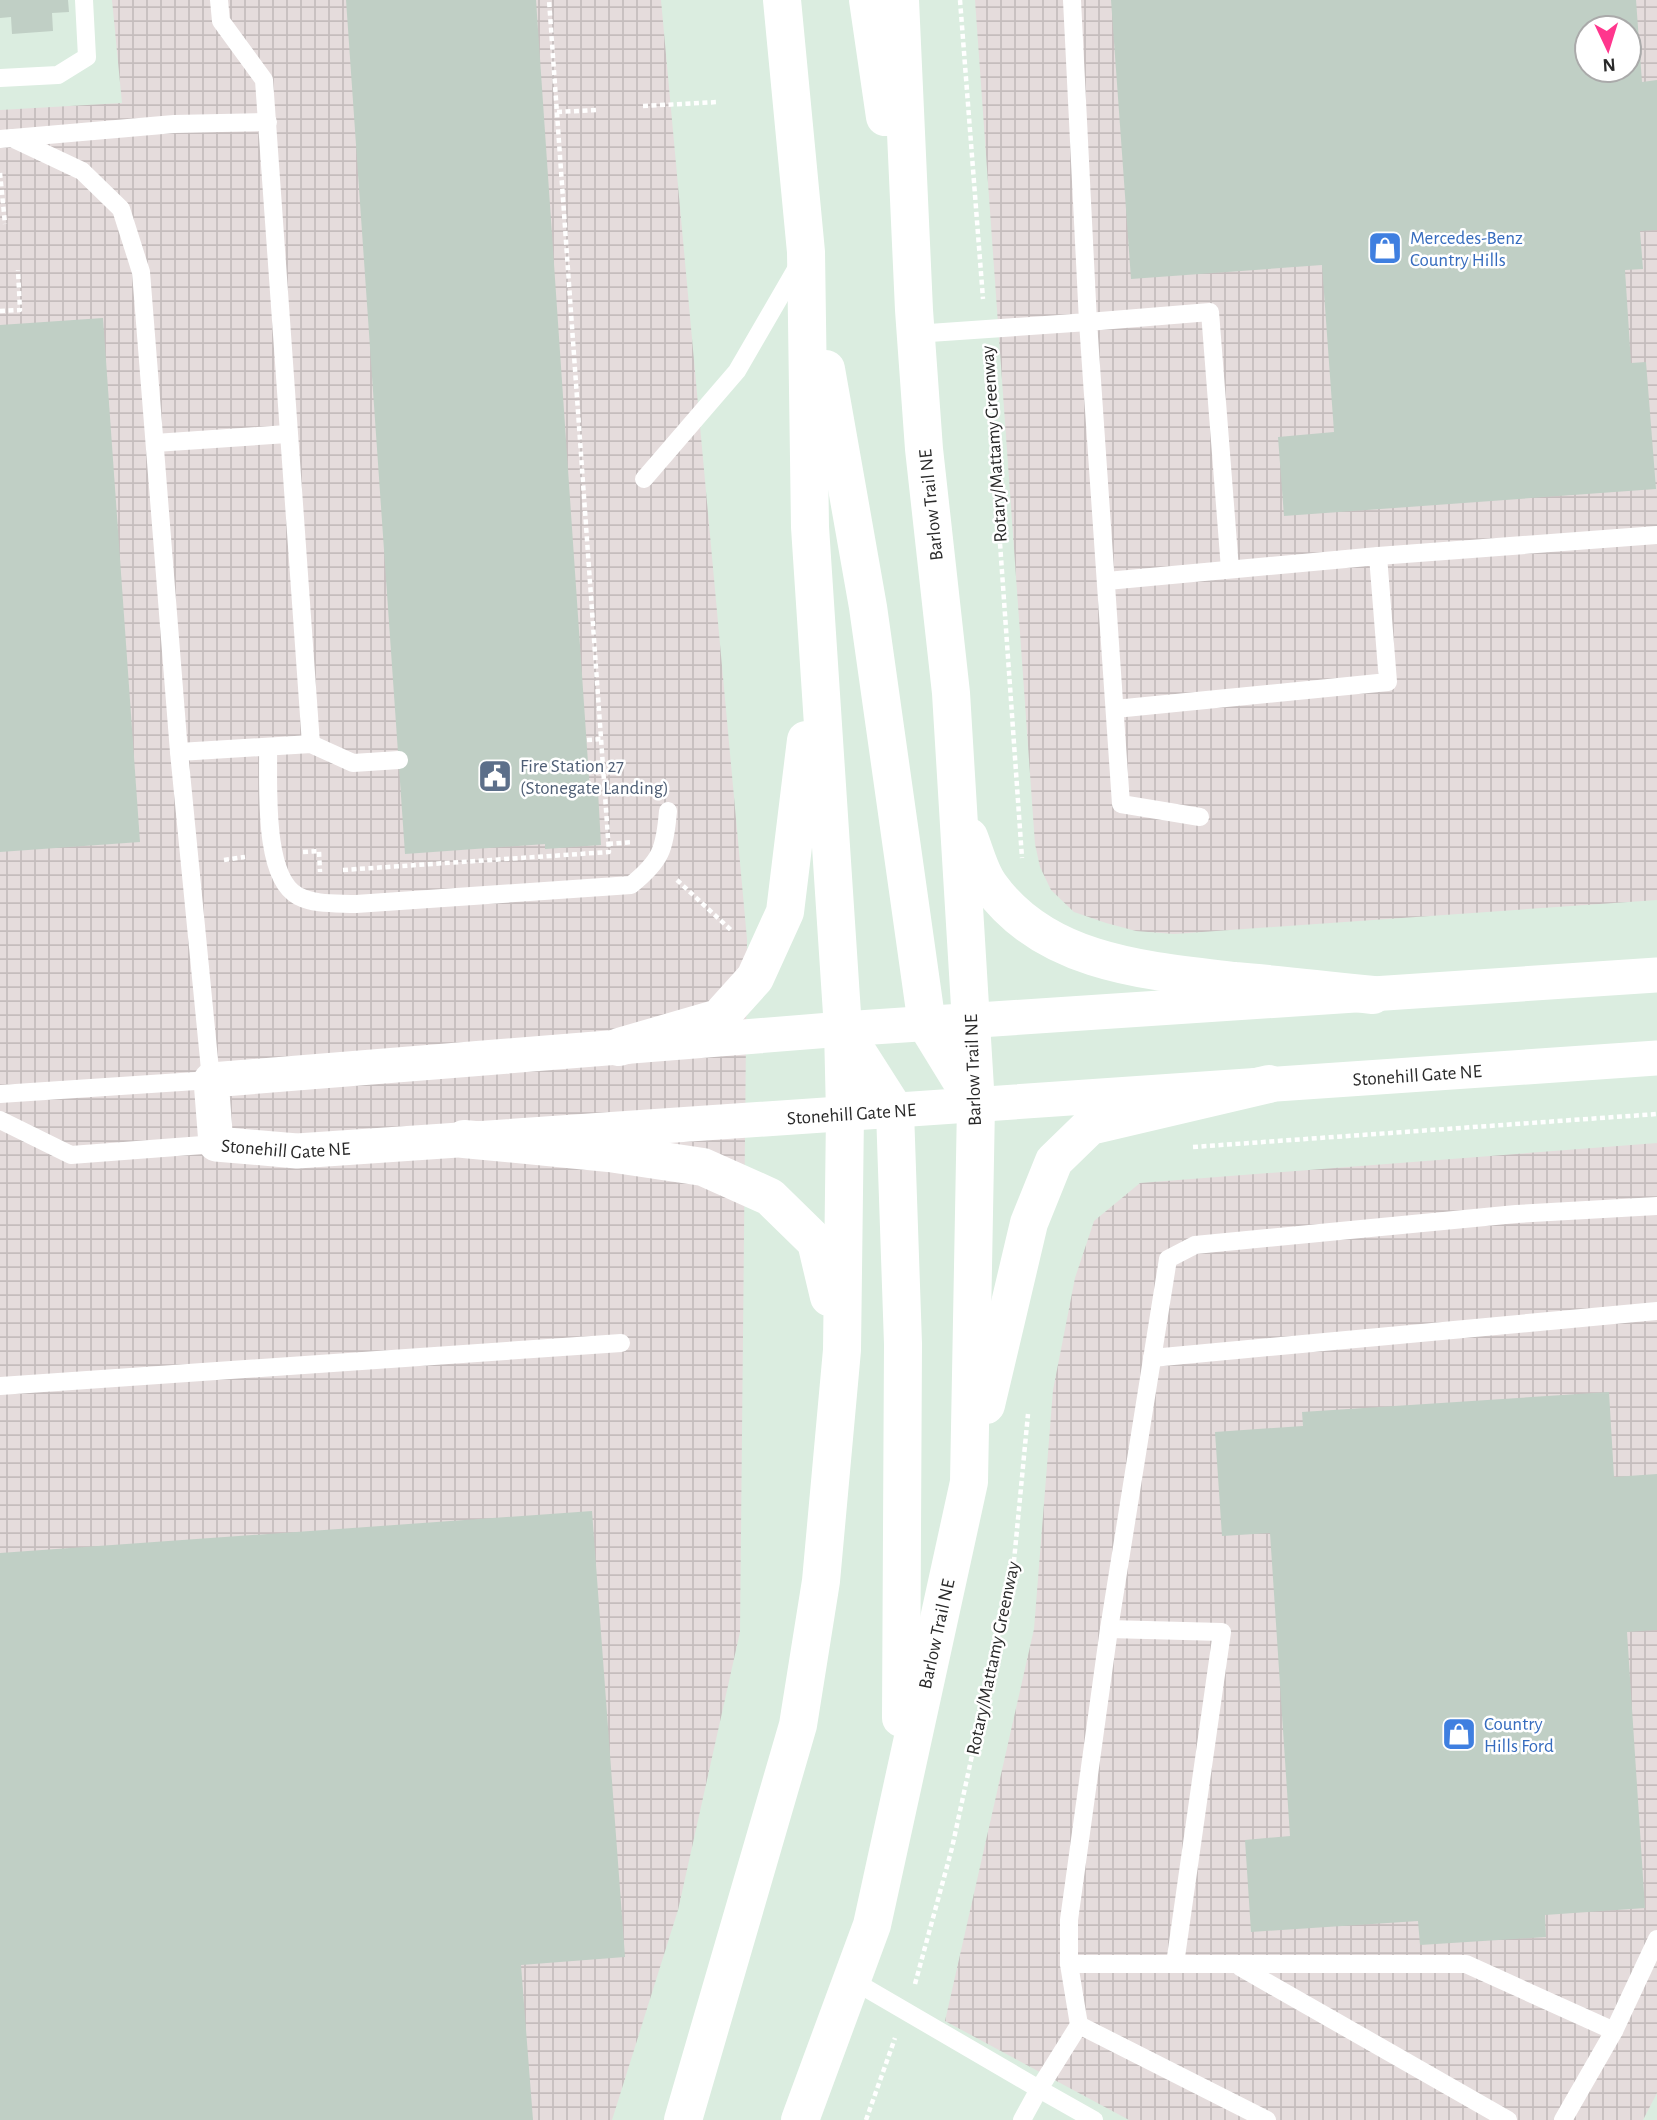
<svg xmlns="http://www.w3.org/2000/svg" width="1657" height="2120" font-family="'Alegreya Sans',sans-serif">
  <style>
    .industrial { fill: url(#industrial-grid); fill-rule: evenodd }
    .building { fill: #c0cfc5; fill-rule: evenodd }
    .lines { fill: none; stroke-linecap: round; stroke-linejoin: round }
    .path { stroke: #fff; stroke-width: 4.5; stroke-dasharray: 5 3.5; stroke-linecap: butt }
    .service { stroke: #fff; stroke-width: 18 }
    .minor { stroke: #fff; stroke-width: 35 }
    .secondary { stroke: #fff; stroke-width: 38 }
    .labels { text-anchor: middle; stroke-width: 5; stroke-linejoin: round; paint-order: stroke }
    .shop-label { font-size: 19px; fill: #366cbe; stroke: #fff; text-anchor: start }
    .street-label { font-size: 19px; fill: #2a2a2a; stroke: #fff }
    .service-label { font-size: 19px; fill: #4e5e75; stroke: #fff; text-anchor: start }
  </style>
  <defs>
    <pattern id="industrial-grid" width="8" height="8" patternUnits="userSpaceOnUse" patternTransform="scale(1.75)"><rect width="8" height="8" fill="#e5dcdc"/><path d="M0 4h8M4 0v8" fill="none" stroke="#c5bdbd"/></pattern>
  </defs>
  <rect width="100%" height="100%" fill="#dbede0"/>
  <g class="industrial">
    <polygon points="112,0 661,0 747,939 740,1632 678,1910 612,2120 0,2120 0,110 122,103"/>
    <path d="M975 0H1657V900L1174 934 1136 931 1106 923 1074 912 1051 890 1040 867 1035 844ZM1587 28H1629V70H1587Z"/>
    <polygon points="1657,1143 1657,2093 1643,2120 1129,2120 945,2021 1034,1629 1053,1390 1075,1278 1094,1221 1140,1183"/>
  </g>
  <g class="building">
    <polygon points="0,0 68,0 69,12 52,13 53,31 12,34 11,17 0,18"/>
    <polygon points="346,0 536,0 590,792 598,791 601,845 545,849 545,844 405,854"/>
    <path d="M1111 0H1636L1642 82 1657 80V230L1640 231 1643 269 1625 270 1631 363 1646 362 1656 489 1284 516 1278 437 1334 432 1322 265 1131 279ZM1587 28H1629V70H1587Z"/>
    <polygon points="103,318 140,842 0,852 0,325"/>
    <polygon points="1609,1392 1614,1477 1657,1474 1657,1630 1627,1632 1645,1908 1545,1915 1546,1937 1420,1945 1418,1921 1251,1932 1245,1840 1290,1836 1270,1533 1222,1536 1215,1432 1303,1426 1302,1412"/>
    <polygon points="592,1511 625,1957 521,1965 533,2120 0,2120 0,1553"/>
  </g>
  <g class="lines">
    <g class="path">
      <polyline points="960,0 983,299"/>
      <polyline points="643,106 718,102"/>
      <polyline points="557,112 597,110"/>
      <polyline points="0,173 5,224"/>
      <polyline points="0,311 20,310 18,270"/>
      <polyline points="987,357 1022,858"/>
      <polyline points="587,740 601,739"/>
      <polyline points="608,844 633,842"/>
      <polyline points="303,852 319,851 320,872"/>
      <polyline points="224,860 245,857"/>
      <polyline points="343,870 609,852 549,0"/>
      <polyline points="677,880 732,931"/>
      <polyline points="1193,1147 1657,1114"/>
      <polyline points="915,1984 952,1848 1014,1561 1028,1414"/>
      <polyline points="866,2120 895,2038"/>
    </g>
    <g class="service">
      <polyline points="219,0 221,21 264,80 311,744"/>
      <polyline points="0,78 58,75 87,57 84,0"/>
      <polyline points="13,138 174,124 268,122"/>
      <polyline points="0,139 12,138 82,171 121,209 141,272 179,752 211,1080 0,1094"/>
      <polyline points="915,334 1088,322 1072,0"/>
      <polyline points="155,443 287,434"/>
      <polyline points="644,479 737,371 799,264"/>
      <polyline points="1378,556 1657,535"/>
      <polyline points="1107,581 1378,556 1388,682 1115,709"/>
      <path d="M268 747C269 782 262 877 298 896 315 905 337 903 356 904L631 885C661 861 665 849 668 811"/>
      <polyline points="179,752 311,744 353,763 399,760"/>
      <polyline points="1200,817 1121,804 1088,322 1210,312 1230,569"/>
      <polyline points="0,1120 71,1155 216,1144"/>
      <polyline points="1152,1358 1657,1311"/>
      <polyline points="0,1386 621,1343"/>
      <polyline points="1109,1629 1222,1632 1175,1964"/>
      <polyline points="1069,1964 1466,1964 1614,2031 1563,2120"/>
      <polyline points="1240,1967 1508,2120"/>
      <polyline points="852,1980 1039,2089 1022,2120"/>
      <polyline points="1079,2025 1267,2120"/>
      <polyline points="1614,2031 1657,1939"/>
      <polyline points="1094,2120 1039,2089 1079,2025 1069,1964 1069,1920 1109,1629 1168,1259 1195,1245 1516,1214 1657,1206"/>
    </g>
    <path class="minor" id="s1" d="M1657 975 843 1029 211 1080 216 1144 297 1151 1657 1058"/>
    <g class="secondary">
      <polyline points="868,0 885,117"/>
      <polyline points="826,369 868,607 927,1025 973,1100"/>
      <path d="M969 837C975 852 980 873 990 886 1046 964 1148 971 1235 981 1281 985 1327 990 1373 995"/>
      <polyline points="844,1031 895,1111 903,1344 901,1718"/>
      <polyline points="619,1047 719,1018 755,978 785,912 806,740"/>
      <polyline points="464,1139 609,1153 703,1167 770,1197 816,1242 829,1297"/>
      <polyline points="986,1405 1029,1223 1054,1161 1090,1126 1269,1084"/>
      <polyline points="683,2120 798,1725 821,1581 842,1350 845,1114 843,1029 810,527 806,252 782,0"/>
      <path id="s2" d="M800 2120 872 1925 969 1482 976 1105 951 693 924 449 914 310 900 0"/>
    </g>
  </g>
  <defs>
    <g id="shop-square" transform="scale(1.75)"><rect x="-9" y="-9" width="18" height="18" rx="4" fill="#3f7fe0" stroke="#fff"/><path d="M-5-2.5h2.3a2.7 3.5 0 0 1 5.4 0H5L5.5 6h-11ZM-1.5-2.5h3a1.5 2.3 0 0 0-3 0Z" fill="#fff"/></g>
    <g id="civic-square" transform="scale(1.75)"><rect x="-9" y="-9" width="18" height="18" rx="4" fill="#5c6f8a" stroke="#fff"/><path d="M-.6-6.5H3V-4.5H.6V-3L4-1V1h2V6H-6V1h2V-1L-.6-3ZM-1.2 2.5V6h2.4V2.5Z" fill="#fff"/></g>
  </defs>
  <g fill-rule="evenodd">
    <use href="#shop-square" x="1385" y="248"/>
    <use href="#civic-square" x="495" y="776"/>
    <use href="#shop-square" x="1459" y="1734"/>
  </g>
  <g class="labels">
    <g class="shop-label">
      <text x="1410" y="244">Mercedes-Benz<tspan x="1410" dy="22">Country Hills</tspan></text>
      <text x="1484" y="1730">Country<tspan x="1484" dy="22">Hills Ford</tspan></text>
    </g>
    <g class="street-label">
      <text transform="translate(993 444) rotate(-94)" y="7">Rotary/Mattamy Greenway</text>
      <text transform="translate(930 505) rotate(-96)" y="7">Barlow Trail NE</text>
      <text transform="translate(972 1070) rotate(-92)" y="7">Barlow Trail NE</text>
      <text dy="7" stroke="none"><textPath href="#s1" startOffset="2718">Stonehill Gate NE</textPath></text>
      <text dy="7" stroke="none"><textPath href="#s1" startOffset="2151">Stonehill Gate NE</textPath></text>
      <text dy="7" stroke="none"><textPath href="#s1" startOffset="1584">Stonehill Gate NE</textPath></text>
      <text dy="7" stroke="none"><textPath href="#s2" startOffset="506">Barlow Trail NE</textPath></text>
      <text transform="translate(992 1658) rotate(-78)" y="7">Rotary/Mattamy Greenway</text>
    </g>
    <g class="service-label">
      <text x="520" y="772">Fire Station 27<tspan x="520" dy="22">(Stonegate Landing)</tspan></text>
    </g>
  </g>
  <g transform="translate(1608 49) rotate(176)"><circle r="33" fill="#ffffff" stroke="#aaaaaa" stroke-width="2"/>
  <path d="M0-5L12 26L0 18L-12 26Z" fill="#ff368d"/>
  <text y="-10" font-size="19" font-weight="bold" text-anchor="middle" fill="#2a2a2a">N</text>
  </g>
</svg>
